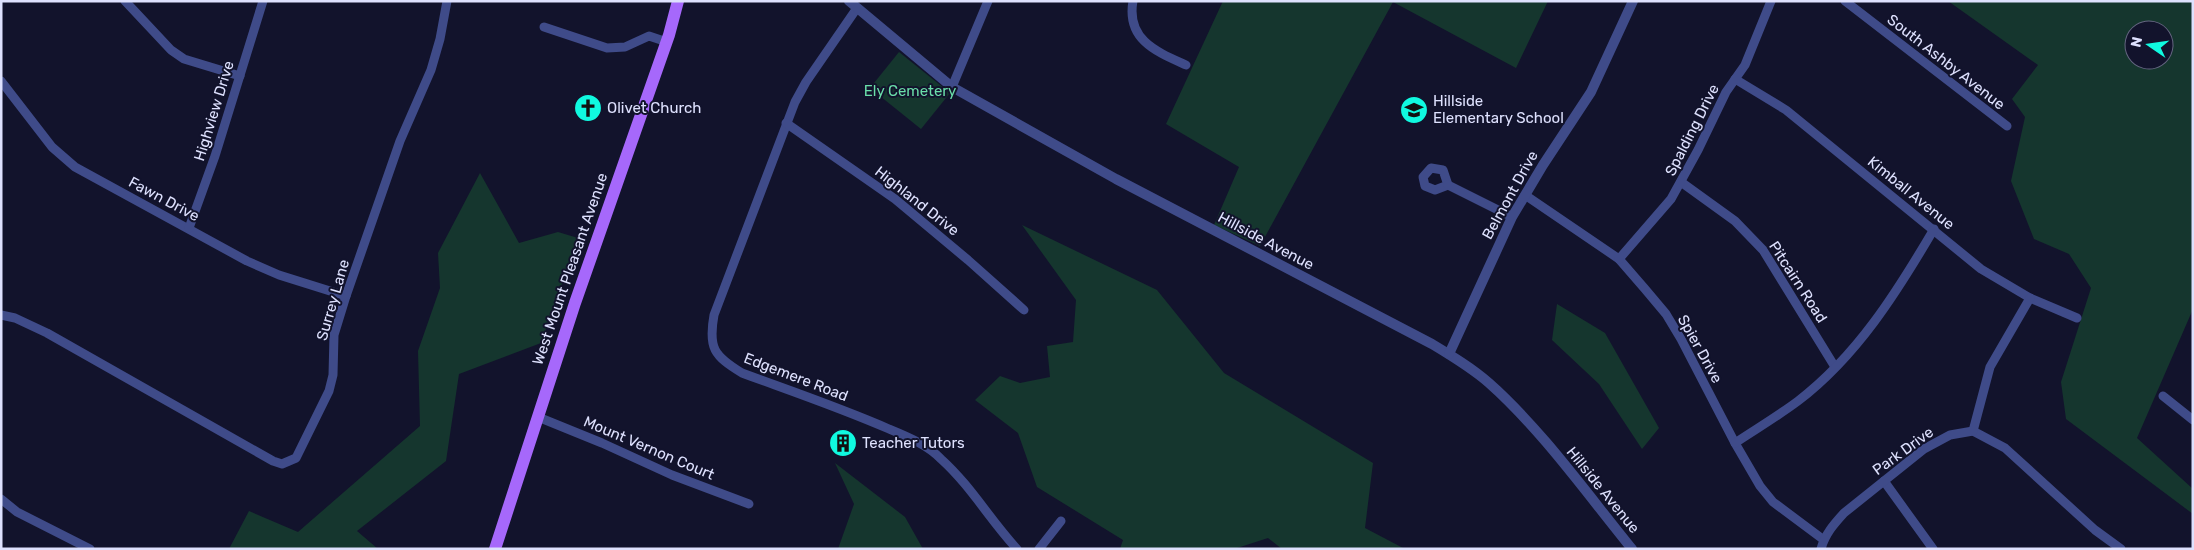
<svg xmlns="http://www.w3.org/2000/svg" width="2194" height="550" font-family="Rubik,sans-serif">
  <style>
    .green { fill: #15362e; fill-rule: evenodd }
    .lines { fill: none; stroke-linecap: round; stroke-linejoin: round }
    .minor { stroke: #3f4b89; stroke-width: 9 }
    .tertiary { stroke: #3f4b89; stroke-width: 10 }
    .primary { stroke: #a668fb; stroke-width: 12 }
    .labels { text-anchor: middle; stroke-width: 4; stroke-linejoin: round; paint-order: stroke }
    .street-label { font-size: 15px; fill: #dee1fe; stroke: #12132c }
    .park-label { font-size: 15px; fill: #6adea9; stroke: #12132c }
    .poi-label { font-size: 15px; fill: #dee1fe; stroke: #12132c; text-anchor: start }
  </style>
  <rect width="100%" height="100%" fill="#12132c"/>
  <g class="green">
    <polygon points="1223,1 1548,1 1516,68 1393,2 1260,246 1214,225 1239,167 1166,124"/>
    <path d="M1948 1H2193V309L2137 438 2193 489V514L2066 419 2061 382 2091 288 2069 254 2034 239 2011 181 2025 117 2012 99 2038 65ZM2134 30H2164V60H2134Z"/>
    <polygon points="899,52 950,93 921,129 870,88"/>
    <polygon points="480,173 519,243 558,232 578,238 541,343 459,374 446,461 357,531 378,549 229,549 249,511 298,532 420,426 418,351 440,288 438,253"/>
    <polygon points="1022,225 1157,290 1224,373 1373,463 1365,528 1405,549 1282,549 1268,538 1234,549 1120,549 1123,540 1037,487 1018,433 975,400 1000,376 1020,383 1050,377 1047,346 1073,342 1076,300"/>
    <polygon points="1557,304 1605,333 1659,428 1642,449 1599,384 1552,340"/>
    <polygon points="835,463 905,517 923,549 838,549 854,504"/>
  </g>
  <g class="lines">
    <g class="minor">
      <polyline points="125,1 171,50 184,59 240,76"/>
      <path d="M1133 1C1126 40 1157 52 1186 65"/>
      <polyline points="1845,1 2007,126"/>
      <path d="M857 8 806 82 795 102 714 315C708 348 714 356 742 373 791 391 841 408 889 429 906 436 928 445 941 459 971 486 990 520 1017 549"/>
      <polyline points="544,27 607,48 625,47 649,36 667,42"/>
      <polyline points="1735,79 1786,110 1981,269 2030,298 2077,318"/>
      <polyline points="1,81 52,147 75,167 247,261 279,275 346,296"/>
      <polyline points="952,87 988,1"/>
      <polyline points="786,123 895,199 968,260 1024,310"/>
      <polygon points="1431,168 1443,170 1448,185 1435,190 1425,186 1423,177"/>
      <polyline points="1681,182 1735,221 1763,250 1835,367"/>
      <polyline points="1448,185 1512,217"/>
      <polyline points="1525,195 1619,259 1645,289 1666,314 1681,339 1735,443 1760,486 1773,502 1824,540"/>
      <polyline points="189,228 215,156 263,1"/>
      <polyline points="1619,259 1671,199 1698,150 1726,92 1745,65 1771,1"/>
      <polyline points="1,315 15,318 47,333 273,461 282,464 296,458 329,391 333,375 334,335 346,296 400,141 431,70 440,39 447,1"/>
      <polyline points="2163,396 2193,420"/>
      <polyline points="538,417 602,443 672,475 749,504"/>
      <polyline points="1973,431 2005,448 2095,530 2121,549"/>
      <path d="M1735 443C1756 429 1778 416 1798 401 1857 356 1897 292 1934 229"/>
      <polyline points="1884,481 1933,549"/>
      <polyline points="1,499 17,512 90,549"/>
      <polyline points="1039,549 1061,521"/>
      <path d="M1821 549C1825 534 1834 524 1844 513L1924 449 1950 435 1973 431 1990 367 2030 298"/>
    </g>
    <g class="tertiary">
      <path d="M849 1 952 87 1116 179 1432 344C1452 356 1472 368 1489 383 1541 429 1588 495 1632 549"/>
      <polyline points="1449,354 1512,217 1543,165 1591,92 1633,1"/>
    </g>
    <polyline class="primary" points="495,549 575,303 669,35 678,1"/>
  </g>
  <defs>
    <g id="church-disc" transform="scale(1.4375)"><circle r="9.5" fill="#10f9e0" stroke="#12132c"/><path d="M-1.2-6h2.4v3.5h3.3v2.4h-3.3V6h-2.4V-.1h-3.3v-2.4h3.3Z" fill="#111"/></g>
    <g id="school-disc" transform="scale(1.4375)"><circle r="9.5" fill="#10f9e0" stroke="#12132c"/><path d="M0-5L7-2L0 1L-7-2ZM-4 1L0 2.5L4 1V4Q0 6-4 4Z" fill="#111"/></g>
    <g id="building-disc" transform="scale(1.4375)"><circle r="9.5" fill="#10f9e0" stroke="#12132c"/><path d="M-4-6H4V6H1V3H-1V6H-4ZM-2.5-4.3h1.7v1.8h-1.7ZM.8-4.3h1.7v1.8H.8ZM-2.5-1h1.7V.8h-1.7ZM.8-1h1.7V.8H.8Z" fill="#111"/></g>
  </defs>
  <g fill-rule="evenodd">
    <use href="#church-disc" x="588" y="108"/>
    <use href="#school-disc" x="1414" y="110"/>
    <use href="#building-disc" x="843" y="443"/>
  </g>
  <g class="labels">
    <g class="street-label">
      <text transform="translate(1946 62) rotate(38)" y="5">South Ashby Avenue</text>
      <text transform="translate(214 111) rotate(-73)" y="5">Highview Drive</text>
      <text transform="translate(1692 130) rotate(-63)" y="5">Spalding Drive</text>
      <text transform="translate(1911 193) rotate(39)" y="5">Kimball Avenue</text>
      <text transform="translate(1510 195) rotate(-61)" y="5">Belmont Drive</text>
      <text transform="translate(164 199) rotate(28)" y="5">Fawn Drive</text>
      <text transform="translate(917 201) rotate(38)" y="5">Highland Drive</text>
      <text transform="translate(1266 241) rotate(28)" y="5">Hillside Avenue</text>
      <text transform="translate(570 269) rotate(-71)" y="5">West Mount Pleasant Avenue</text>
      <text transform="translate(1798 282) rotate(57)" y="5">Pitcairn Road</text>
      <text transform="translate(333 300) rotate(-74)" y="5">Surrey Lane</text>
      <text transform="translate(1700 349) rotate(61)" y="5">Spier Drive</text>
      <text transform="translate(796 377) rotate(21)" y="5">Edgemere Road</text>
      <text transform="translate(649 448) rotate(23)" y="5">Mount Vernon Court</text>
      <text transform="translate(1903 451) rotate(-36)" y="5">Park Drive</text>
      <text transform="translate(1603 490) rotate(51)" y="5">Hillside Avenue</text>
    </g>
    <g class="park-label">
      <text x="910" y="96">Ely Cemetery</text>
    </g>
    <g class="poi-label">
      <text x="1433" y="106">Hillside<tspan x="1433" dy="17">Elementary School</tspan></text>
      <text x="607" y="113">Olivet Church</text>
      <text x="862" y="448">Teacher Tutors</text>
    </g>
  </g>
  <rect width="2194" height="550" fill="none" stroke="#dee1fe" stroke-width="5"/>
  <g transform="translate(2149 45) rotate(283)"><circle r="24" fill="#12132c" stroke="#646580"/>
  <path d="M0-4L9 19L0 12L-9 19Z" fill="#10f9e0"/>
  <text y="-8" font-size="14" font-weight="bold" text-anchor="middle" fill="#dee1fe">N</text>
  </g>
</svg>
